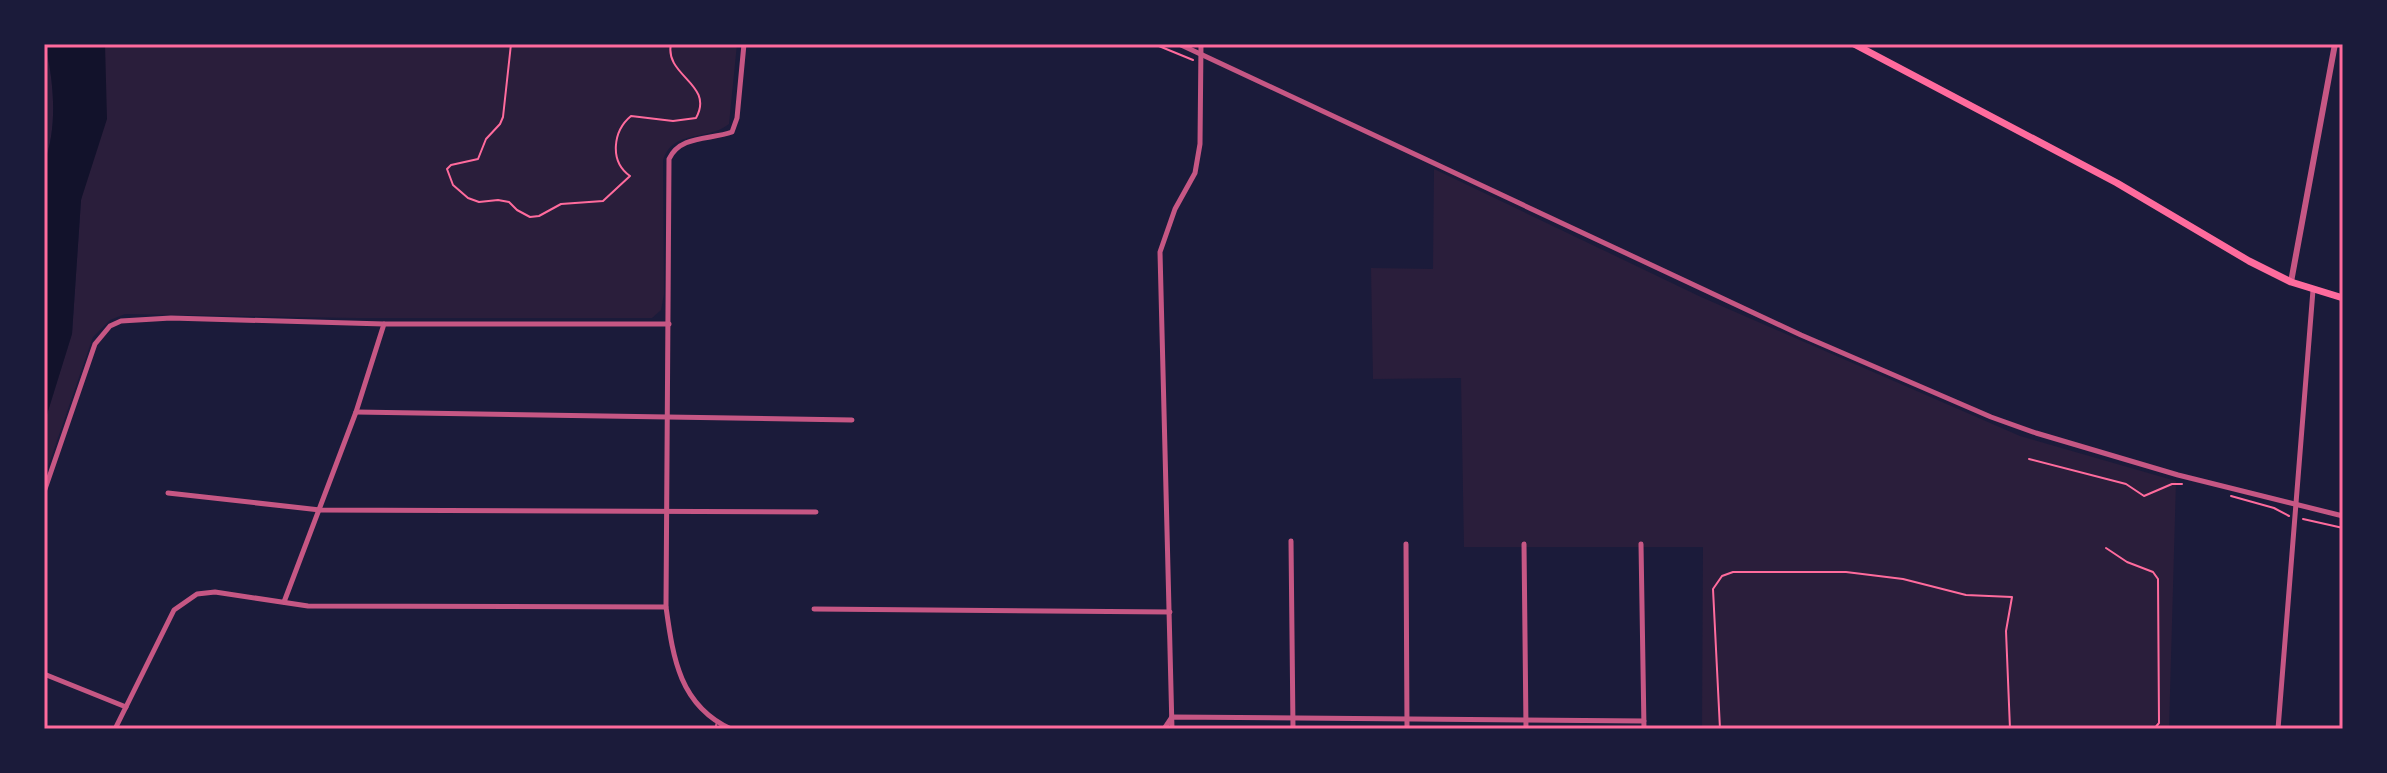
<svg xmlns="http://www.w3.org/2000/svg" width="2387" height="773" font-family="'Roboto Condensed',sans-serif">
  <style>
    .green { fill: #2a1e3b }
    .water { fill: #12122b }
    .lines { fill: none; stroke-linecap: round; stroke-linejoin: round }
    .path { stroke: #ff6b9d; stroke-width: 2 }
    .service { stroke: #c65784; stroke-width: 2 }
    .minor { stroke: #c65784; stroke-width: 5 }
    .tertiary { stroke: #c65784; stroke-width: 6 }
    .secondary { stroke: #ff6b9d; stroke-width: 7 }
    .neatline { fill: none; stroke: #ff6b9d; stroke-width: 3 }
  </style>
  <rect width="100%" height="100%" fill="#1b1b3a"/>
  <g class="green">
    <path d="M45 44C54 82 58 127 44 164Z"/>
    <path d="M105 44H737L729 124C708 141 673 129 663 160L664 294 661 310 652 318H356L125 314 110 320 93 337 44 478V424L72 333 81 200Z"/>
    <polygon points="1434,169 1701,297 2020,436 2176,481 2169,729 1702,729 1703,547 1464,547 1461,378 1373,379 1371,268 1433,269"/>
  </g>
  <path class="water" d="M45 44H105L107 119 81 200 72 334 44 424V164C58 127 54 82 45 44Z"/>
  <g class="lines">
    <g class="path">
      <path d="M511 44 503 117 500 124 486 139 478 159 451 165 447 169 453 185 468 198 479 202 498 200 509 202 517 210 530 217 539 216 561 204 603 201 630 176C609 161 613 131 631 116L673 121 696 118C715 84 664 76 671 44"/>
      <polyline points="1154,44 1193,60"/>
      <polyline points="2029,459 2126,484 2144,496 2172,484 2182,484"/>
      <polyline points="2231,496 2274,508 2289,516"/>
      <polyline points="2303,519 2343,528"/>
      <polyline points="2106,548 2127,562 2153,572 2158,579 2159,723 2154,729"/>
      <polyline points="1720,729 1713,589 1722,576 1733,572 1846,572 1903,579 1966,595 2012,597 2006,631 2010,729"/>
    </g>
    <polyline class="service" points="715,729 717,722"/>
    <g class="minor">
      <polyline points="1179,44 1801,335 1991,417 2036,433 2178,475 2343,516"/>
      <polyline points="356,412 852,420"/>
      <polyline points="44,492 95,344 110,326 121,321 171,318 384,324"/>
      <polyline points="168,493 320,510 816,512"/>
      <polyline points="1291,541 1293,729"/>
      <polyline points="1406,544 1407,729"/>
      <polyline points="1524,544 1526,729"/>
      <polyline points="1641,544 1644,729"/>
      <polyline points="284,602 356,412 384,324 669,324"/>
      <polyline points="814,609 1170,612"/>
      <polyline points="44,674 126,707"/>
      <polyline points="115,729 174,610 197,594 215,592 308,606 666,607"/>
      <path d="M731 729C679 705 673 657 666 607L669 159C680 135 710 140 732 132L737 118 744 44"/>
      <polyline points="1164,729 1172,717 1644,721"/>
      <polyline points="1172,729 1160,252 1175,209 1195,173 1200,144 1201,44"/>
      <polyline points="2278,729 2313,290"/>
    </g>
    <polyline class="tertiary" points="2291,282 2335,44"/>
    <polyline class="secondary" points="1854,44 2117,183 2249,261 2291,282 2343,298"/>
  </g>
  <rect width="2387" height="773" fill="none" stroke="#1b1b3a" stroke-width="92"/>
  <rect x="46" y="46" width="2295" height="681" class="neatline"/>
</svg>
